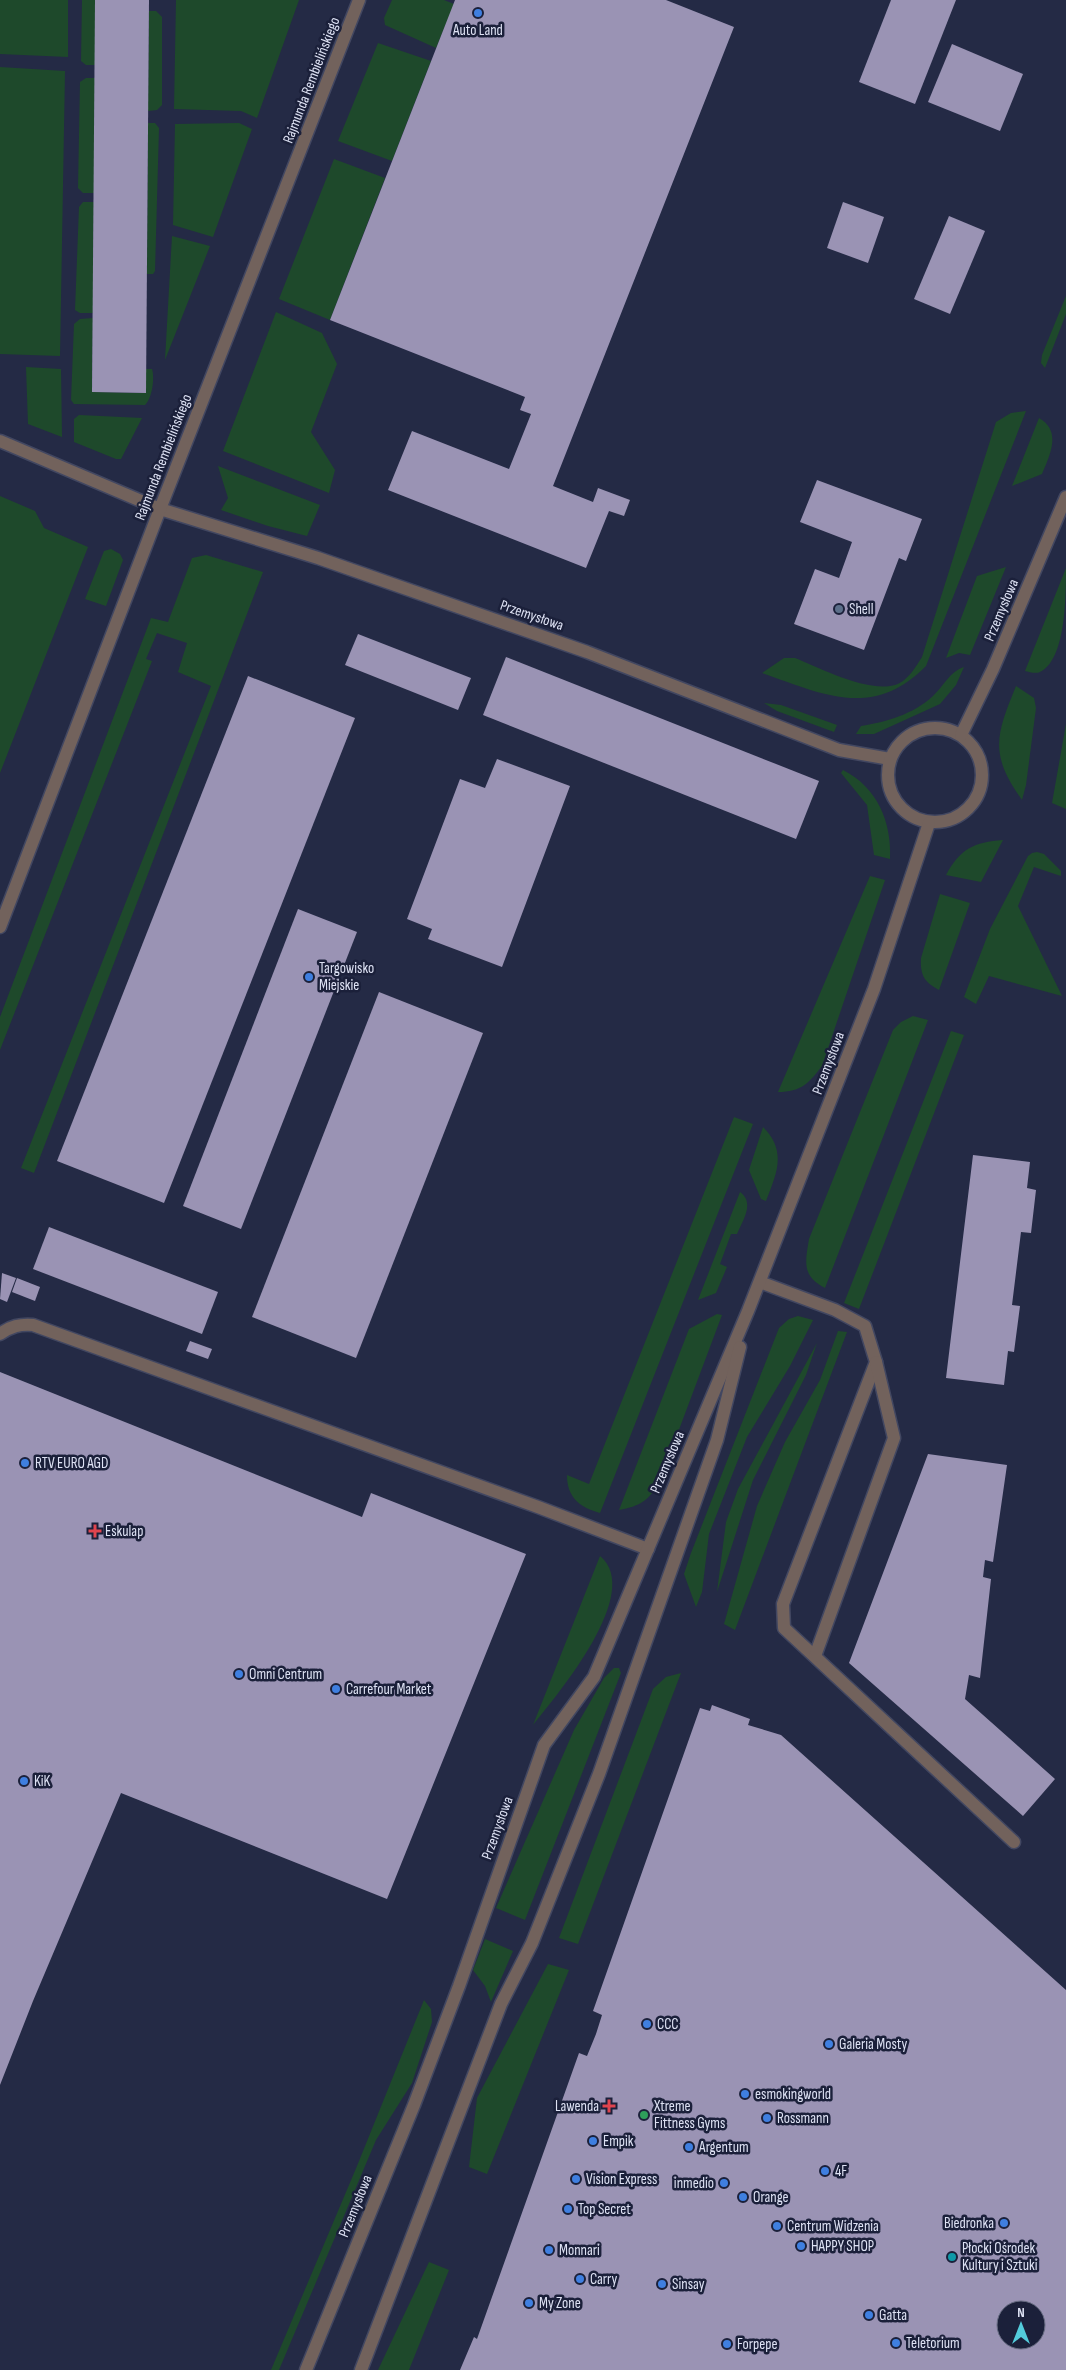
<svg xmlns="http://www.w3.org/2000/svg" width="1066" height="2370" font-family="'Sofia Sans Condensed',sans-serif">
  <style>
    .green { fill: #1e492b }
    .building { fill: #9a93b4; fill-rule: evenodd }
    .lines { fill: none; stroke-linecap: round; stroke-linejoin: round }
    .minor-casing { stroke: #424761; stroke-width: 15 }
    .minor { stroke: #72625c; stroke-width: 12 }
    .shop-dot { fill: #3f7fe0; stroke: #1b203a; stroke-width: 2 }
    .service-dot { fill: #5c6f8a; stroke: #1b203a; stroke-width: 2 }
    .health-dot { fill: #e0444e; stroke: #1b203a; stroke-width: 2 }
    .leisure-dot { fill: #2e9e5b; stroke: #1b203a; stroke-width: 2 }
    .culture-dot { fill: #0f9aa8; stroke: #1b203a; stroke-width: 2 }
    .labels { text-anchor: middle; stroke-width: 5; stroke-linejoin: round; paint-order: stroke }
    .poi-label { font-size: 15px; fill: #dee2f4; stroke: #1b203a; text-anchor: start }
    .street-label { font-size: 15px; fill: #dee2f4; stroke: #1b203a }
  </style>
  <rect width="100%" height="100%" fill="#242a45"/>
  <g class="green">
    <polygon points="0,0 68,0 68,57 0,54"/>
    <polygon points="82,0 95,0 95,65 86,65 81,61"/>
    <polygon points="176,0 299,0 257,118 241,111 174,109"/>
    <polygon points="392,0 444,0 454,4 436,48 385,25 384,18"/>
    <polygon points="149,11 156,11 162,17 162,105 157,110 148,111"/>
    <polygon points="378,43 431,61 392,161 338,141"/>
    <polygon points="0,67 65,71 60,356 0,354"/>
    <polygon points="86,78 95,78 94,193 83,193 78,188 80,82"/>
    <polygon points="148,123 155,123 159,128 155,271 153,274 147,274"/>
    <polygon points="239,123 252,129 213,237 173,225 175,124"/>
    <polygon points="334,159 385,178 330,320 279,299"/>
    <polygon points="83,202 94,202 93,313 80,313 75,310 79,207"/>
    <polygon points="172,236 210,246 165,360"/>
    <polygon points="1066,296 1066,314 1045,368 1041,363 1042,355"/>
    <polygon points="276,312 322,333 337,364 311,432 335,470 329,493 223,451"/>
    <path d="M93 318 92 392 145 393 146 369H152C155 378 152 399 145 405L74 404 71 400 74 324 80 319Z"/>
    <polygon points="26,367 61,369 62,437 28,424"/>
    <path d="M1026 411 926 666C873 720 822 694 762 673L784 658H795C820 668 879 699 903 681 911 675 917 665 922 657L996 422 1011 413Z"/>
    <polygon points="79,415 142,418 121,459 116,459 74,442 74,419"/>
    <path d="M1039 418C1062 431 1050 455 1042 474L1012 486Z"/>
    <polygon points="218,466 320,505 307,536 268,526 221,510 228,498"/>
    <polygon points="0,496 35,511 44,528 88,547 0,773"/>
    <polygon points="111,549 120,554 123,560 106,606 85,599 104,551"/>
    <polygon points="206,555 263,572 34,1173 21,1168 211,686 178,672 187,643 157,633 146,659 152,661 0,1050 0,1017 151,618 168,622 192,558"/>
    <polygon points="1006,567 970,655 959,653 946,658 977,576"/>
    <path d="M1066 568C1066 596 1066 660 1040 672 1036 674 1029 672 1025 671Z"/>
    <path d="M964 667 956 685 940 704 874 734H856L861 726C886 722 914 714 933 696 944 686 949 672 964 667Z"/>
    <path d="M1016 686 1034 698 1036 708 1026 785 1022 800C989 754 996 735 1016 686Z"/>
    <polygon points="764,703 781,705 837,725 834,732 777,711"/>
    <polygon points="1066,724 1066,809 1052,803"/>
    <path d="M843 770C877 787 892 822 890 859L874 855 867 805 841 773Z"/>
    <path d="M1003 840 981 882 946 875C960 849 974 842 1003 840Z"/>
    <polygon points="1037,852 1044,854 1061,871 1061,876 1034,867 1018,906 1062,996 989,976 976,1004 964,997 990,929 1028,856 1032,853"/>
    <path d="M870 876 885 880 822 1066C809 1083 801 1092 778 1092Z"/>
    <path d="M940 894 970 903 939 990C924 982 920 975 921 958Z"/>
    <path d="M913 1016 928 1020 825 1288C802 1276 805 1263 809 1239L893 1030 901 1022Z"/>
    <polygon points="951,1031 964,1035 859,1309 844,1303"/>
    <path d="M734 1117 753 1124 600 1513C579 1507 567 1497 567 1475L589 1484Z"/>
    <path d="M763 1127C787 1151 777 1173 766 1201L761 1199 749 1170Z"/>
    <path d="M740 1192C755 1203 743 1220 737 1234H731L720 1264 727 1267 716 1293 698 1300Z"/>
    <path d="M717 1314 722 1315 659 1483C648 1501 640 1506 619 1510L689 1329Z"/>
    <polygon points="798,1316 813,1320 790,1366 747,1437 709,1534 702,1592 696,1607 684,1574 691,1553 779,1328 789,1319"/>
    <polygon points="838,1331 847,1332 735,1630 724,1624 757,1506 785,1442 820,1380"/>
    <polygon points="817,1343 806,1375 753,1480 717,1592 726,1522 738,1489"/>
    <path d="M600 1556C644 1592 558 1694 533 1725Z"/>
    <polygon points="614,1668 619,1668 621,1673 525,1920 496,1908 574,1730 604,1678"/>
    <polygon points="681,1673 578,1944 559,1938 653,1689 666,1677"/>
    <polygon points="485,1939 513,1951 491,2002 485,1986 473,1970"/>
    <polygon points="548,1964 569,1970 487,2174 469,2167 477,2098"/>
    <polygon points="424,2000 431,2009 432,2022 412,2083 376,2140 279,2370 271,2370 357,2166"/>
    <polygon points="429,2262 449,2270 409,2370 378,2370"/>
  </g>
  <g class="building">
    <polygon points="95,0 149,0 146,393 92,392"/>
    <polygon points="455,0 666,0 734,27 553,486 593,502 598,488 630,500 624,516 609,511 586,568 388,490 412,431 509,469 531,414 520,410 525,397 330,320"/>
    <polygon points="891,0 956,0 915,104 859,82"/>
    <polygon points="952,44 1023,74 1000,131 928,102"/>
    <polygon points="843,202 884,217 868,263 827,248"/>
    <polygon points="949,216 985,231 950,314 914,299"/>
    <polygon points="817,480 922,519 906,561 899,558 864,650 794,624 815,569 839,578 852,542 800,522"/>
    <polygon points="358,634 471,678 458,710 345,665"/>
    <polygon points="506,657 819,781 796,839 483,715"/>
    <polygon points="248,676 355,718 164,1203 57,1161"/>
    <polygon points="497,759 570,786 502,967 428,939 432,929 407,919 460,779 485,788"/>
    <polygon points="298,909 357,932 241,1229 183,1206"/>
    <polygon points="379,992 483,1033 356,1358 252,1317"/>
    <polygon points="973,1155 1030,1162 1027,1188 1036,1190 1031,1233 1021,1232 1012,1305 1020,1306 1014,1352 1008,1351 1004,1385 946,1378"/>
    <polygon points="49,1227 218,1292 202,1334 33,1269"/>
    <polygon points="2,1273 16,1278 7,1302 0,1299"/>
    <polygon points="17,1278 40,1287 35,1301 12,1292"/>
    <polygon points="190,1341 212,1349 208,1359 186,1351"/>
    <polygon points="0,1372 362,1517 371,1493 526,1554 387,1899 121,1793 33,2001 0,2085"/>
    <polygon points="928,1454 1007,1465 993,1562 985,1560 983,1577 991,1579 980,1678 969,1675 965,1699 1055,1779 1023,1816 849,1663"/>
    <path d="M712 1705 750 1719 748 1725 781 1735 1066 1990V2370H460L474 2337 477 2339 579 2053 587 2056 596 2034 602 2015 593 2011 700 1708 710 1711ZM1006 2310H1036V2340H1006Z"/>
  </g>
  <g class="lines">
    <g class="minor-casing">
      <g id="minor">
        <polyline points="0,441 160,509 318,558 587,652 839,750 890,759"/>
        <circle cx="935" cy="775" r="47"/>
        <polyline points="961,735 993,669 1066,497"/>
        <polyline points="0,927 160,509 359,0"/>
        <polyline points="760,1282 835,1310 865,1326 876,1362 783,1604 784,1628 1014,1842"/>
        <path d="M0 1334C11 1326 20 1324 33 1325L538 1507 648 1549"/>
        <polyline points="815,1656 894,1438 876,1362"/>
        <polyline points="306,2370 414,2105 459,1986 544,1745 594,1677 748,1311 874,989 929,823"/>
        <polyline points="361,2370 501,2004 532,1943 599,1774 717,1440 740,1347"/>
      </g>
    </g>
    <use href="#minor" class="minor"/>
  </g>
  <g class="shop-dot">
    <circle cx="478" cy="13" r="5"/>
    <circle cx="309" cy="977" r="5"/>
    <circle cx="25" cy="1463" r="5"/>
    <circle cx="239" cy="1674" r="5"/>
    <circle cx="336" cy="1689" r="5"/>
    <circle cx="24" cy="1781" r="5"/>
    <circle cx="647" cy="2024" r="5"/>
    <circle cx="829" cy="2044" r="5"/>
    <circle cx="745" cy="2094" r="5"/>
    <circle cx="767" cy="2118" r="5"/>
    <circle cx="593" cy="2141" r="5"/>
    <circle cx="689" cy="2147" r="5"/>
    <circle cx="825" cy="2171" r="5"/>
    <circle cx="576" cy="2179" r="5"/>
    <circle cx="724" cy="2183" r="5"/>
    <circle cx="743" cy="2197" r="5"/>
    <circle cx="568" cy="2209" r="5"/>
    <circle cx="1004" cy="2223" r="5"/>
    <circle cx="777" cy="2226" r="5"/>
    <circle cx="801" cy="2246" r="5"/>
    <circle cx="549" cy="2250" r="5"/>
    <circle cx="580" cy="2279" r="5"/>
    <circle cx="662" cy="2284" r="5"/>
    <circle cx="529" cy="2303" r="5"/>
    <circle cx="869" cy="2315" r="5"/>
    <circle cx="896" cy="2343" r="5"/>
    <circle cx="727" cy="2344" r="5"/>
  </g>
  <circle class="service-dot" cx="839" cy="609" r="5"/>
  <g class="health-dot">
    <path d="M92.5 1523.5h5v5h5v5h-5v5h-5v-5h-5v-5h5z"/>
    <path d="M606.5 2098.5h5v5h5v5h-5v5h-5v-5h-5v-5h5z"/>
  </g>
  <circle class="leisure-dot" cx="644" cy="2115" r="5"/>
  <circle class="culture-dot" cx="952" cy="2257" r="5"/>
  <g class="labels">
    <g class="poi-label">
      <text x="478" y="35" text-anchor="middle">Auto Land</text>
      <text x="849" y="614">Shell</text>
      <text x="319" y="973">Targowisko<tspan x="319" dy="17">Miejskie</tspan></text>
      <text x="35" y="1468">RTV EURO AGD</text>
      <text x="105" y="1536">Eskulap</text>
      <text x="249" y="1679">Omni Centrum</text>
      <text x="346" y="1694">Carrefour Market</text>
      <text x="34" y="1786">KiK</text>
      <text x="657" y="2029">CCC</text>
      <text x="839" y="2049">Galeria Mosty</text>
      <text x="755" y="2099">esmokingworld</text>
      <text x="599" y="2111" text-anchor="end">Lawenda</text>
      <text x="654" y="2111">Xtreme<tspan x="654" dy="17">Fittness Gyms</tspan></text>
      <text x="777" y="2123">Rossmann</text>
      <text x="603" y="2146">Empik</text>
      <text x="699" y="2152">Argentum</text>
      <text x="835" y="2176">4F</text>
      <text x="586" y="2184">Vision Express</text>
      <text x="714" y="2188" text-anchor="end">inmedio</text>
      <text x="753" y="2202">Orange</text>
      <text x="578" y="2214">Top Secret</text>
      <text x="994" y="2228" text-anchor="end">Biedronka</text>
      <text x="787" y="2231">Centrum Widzenia</text>
      <text x="811" y="2251">HAPPY SHOP</text>
      <text x="962" y="2253">Płocki Ośrodek<tspan x="962" dy="17">Kultury i Sztuki</tspan></text>
      <text x="559" y="2255">Monnari</text>
      <text x="590" y="2284">Carry</text>
      <text x="672" y="2289">Sinsay</text>
      <text x="539" y="2308">My Zone</text>
      <text x="879" y="2320">Gatta</text>
      <text x="906" y="2348">Teletorium</text>
      <text x="737" y="2349">Forpepe</text>
    </g>
    <g class="street-label">
      <text transform="translate(311 80) rotate(-69)" y="5">Rajmunda Rembielińskiego</text>
      <text transform="translate(163 457) rotate(-69)" y="5">Rajmunda Rembielińskiego</text>
      <text transform="translate(1001 610) rotate(-67)" y="5">Przemysłowa</text>
      <text transform="translate(532 615) rotate(19)" y="5">Przemysłowa</text>
      <text transform="translate(828 1063) rotate(-69)" y="5">Przemysłowa</text>
      <text transform="translate(667 1462) rotate(-67)" y="5">Przemysłowa</text>
      <text transform="translate(497 1828) rotate(-70)" y="5">Przemysłowa</text>
      <text transform="translate(355 2206) rotate(-68)" y="5">Przemysłowa</text>
    </g>
  </g>
  <g transform="translate(1021 2325)"><circle r="24" fill="#1b203a" stroke="#696e84"/>
  <path d="M0-4L9 19L0 12L-9 19Z" fill="#53cbdb"/>
  <text y="-8" font-size="14" font-weight="bold" text-anchor="middle" fill="#dee2f4">N</text>
  </g>
</svg>
